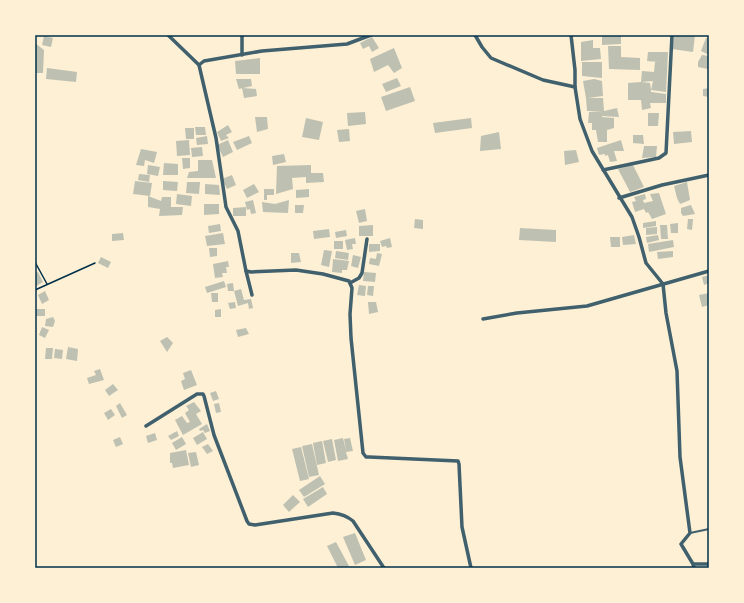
<svg xmlns="http://www.w3.org/2000/svg" width="744" height="603" font-family="Karla,sans-serif">
  <style>
    .building { fill: #bec0b2 }
    .lines { fill: none; stroke-linecap: round; stroke-linejoin: round }
    .path { stroke: #003049; stroke-width: 1.5 }
    .service { stroke: #3f606c; stroke-width: 2 }
    .minor { stroke: #3f606c; stroke-width: 3.5 }
    .neatline { fill: none; stroke: #003049; stroke-width: 1.5 }
  </style>
  <rect width="100%" height="100%" fill="#fdf0d5"/>
  <g class="building">
    <polygon points="602,35 621,35 621,44 602,45"/>
    <polygon points="674,35 695,35 693,52 672,49"/>
    <polygon points="44,36 53,38 51,47 42,45"/>
    <polygon points="372,37 379,48 372,52 369,46 363,49 360,43"/>
    <polygon points="706,38 709,39 709,55 701,51"/>
    <polygon points="593,40 593,48 600,48 601,59 581,61 581,42"/>
    <polygon points="35,43 44,50 43,73 35,73"/>
    <polygon points="608,46 621,46 621,57 640,58 640,70 609,69"/>
    <polygon points="394,48 402,68 394,73 388,65 374,72 370,59"/>
    <polygon points="648,52 668,52 666,92 651,90 651,92 666,94 666,103 650,103 651,108 642,110 641,100 628,100 628,83 641,82 650,83 651,90 653,81 641,82 642,71 654,72 655,62 659,62 647,61"/>
    <polygon points="702,55 709,56 708,69 698,67 698,62"/>
    <polygon points="260,58 260,74 236,74 235,61"/>
    <polygon points="582,62 602,62 602,78 582,76"/>
    <polygon points="47,68 77,72 76,82 46,79"/>
    <polygon points="397,78 401,86 386,92 382,84"/>
    <polygon points="236,79 251,79 252,86 239,89"/>
    <polygon points="594,79 602,81 603,96 588,98 603,98 604,111 617,108 619,117 602,116 602,117 614,118 614,128 607,130 607,142 598,142 596,130 592,130 592,123 588,123 589,112 602,111 587,111 586,98 583,81"/>
    <polygon points="410,87 415,101 386,111 381,97"/>
    <polygon points="242,88 256,89 257,96 244,98"/>
    <polygon points="709,88 709,97 703,96 703,89"/>
    <polygon points="365,112 366,124 348,126 347,113"/>
    <polygon points="648,113 659,113 658,126 648,126"/>
    <polygon points="255,117 267,117 268,129 257,132"/>
    <polygon points="306,118 323,122 319,140 302,137"/>
    <polygon points="471,118 472,128 435,133 433,123"/>
    <polygon points="228,125 232,132 226,135 229,138 221,141 217,132"/>
    <polygon points="195,127 205,127 206,135 196,135"/>
    <polygon points="185,128 194,128 194,139 186,139"/>
    <polygon points="349,129 350,141 339,142 337,130"/>
    <polygon points="691,131 692,142 674,144 673,132"/>
    <polygon points="499,132 501,149 480,151 481,136"/>
    <polygon points="633,135 643,135 644,144 633,143"/>
    <polygon points="207,136 208,144 197,145 196,138"/>
    <polygon points="249,136 252,143 237,150 233,142"/>
    <polygon points="189,140 190,155 177,156 176,141"/>
    <polygon points="228,140 233,152 223,157 217,145"/>
    <polygon points="621,140 624,151 614,151 617,161 610,162 608,155 605,156 605,154 599,155 597,148"/>
    <polygon points="644,146 657,146 656,157 642,158"/>
    <polygon points="202,147 203,156 192,157 191,148"/>
    <polygon points="141,149 157,152 154,163 145,160 144,166 136,165"/>
    <polygon points="576,150 579,162 565,165 564,151"/>
    <polygon points="284,154 286,162 273,165 272,156"/>
    <polygon points="182,158 190,158 190,168 183,169"/>
    <polygon points="198,160 212,160 216,178 187,178 189,172 198,171"/>
    <polygon points="164,163 178,164 178,175 163,175"/>
    <polygon points="148,165 160,167 158,176 147,174"/>
    <polygon points="311,165 311,173 323,173 324,182 306,183 306,177 292,178 293,189 276,194 277,166"/>
    <polygon points="633,165 644,187 630,192 618,169"/>
    <polygon points="139,174 150,175 149,182 138,180"/>
    <polygon points="232,175 236,185 227,189 222,179"/>
    <polygon points="135,181 152,183 150,196 133,194"/>
    <polygon points="163,181 178,182 177,191 163,190"/>
    <polygon points="187,182 200,182 199,194 186,193"/>
    <polygon points="687,182 690,200 680,204 677,198 674,186"/>
    <polygon points="205,184 219,185 220,195 205,194"/>
    <polygon points="254,184 259,192 247,198 243,190"/>
    <polygon points="264,189 274,189 274,195 267,195 267,200 264,200"/>
    <polygon points="309,189 309,197 296,198 296,190"/>
    <polygon points="659,193 666,214 652,219 648,212 646,213 644,209 635,212 632,202 636,201 634,197 645,194 646,199 643,200 644,203 653,201 650,194"/>
    <polygon points="177,194 192,196 191,206 176,204"/>
    <polygon points="148,196 161,201 162,197 171,197 171,207 183,207 182,215 159,216 160,209 148,207"/>
    <polygon points="253,200 256,213 251,214 250,209 247,210 245,202"/>
    <polygon points="289,200 288,213 263,212 262,202 275,204"/>
    <polygon points="204,204 219,204 219,214 204,215"/>
    <polygon points="295,205 304,205 303,213 295,213"/>
    <polygon points="691,205 695,214 683,216 681,213 681,208"/>
    <polygon points="246,207 246,216 233,216 233,208"/>
    <polygon points="365,209 367,221 359,223 356,211"/>
    <polygon points="415,219 423,220 423,229 414,228"/>
    <polygon points="688,219 693,219 692,230 687,229"/>
    <polygon points="656,221 656,226 643,228 643,223"/>
    <polygon points="678,223 678,233 671,233 670,224"/>
    <polygon points="220,224 221,231 209,233 208,226"/>
    <polygon points="373,225 373,236 359,236 359,226"/>
    <polygon points="660,225 667,225 668,239 661,239"/>
    <polygon points="657,227 657,234 646,235 646,228"/>
    <polygon points="520,228 556,230 556,242 519,240"/>
    <polygon points="329,229 330,237 314,239 313,231"/>
    <polygon points="346,230 347,236 336,238 335,232"/>
    <polygon points="123,233 124,240 112,241 112,234"/>
    <polygon points="223,233 225,244 207,246 205,236"/>
    <polygon points="634,235 636,244 623,245 622,237"/>
    <polygon points="658,235 659,240 647,243 646,237"/>
    <polygon points="610,237 620,237 620,247 611,247"/>
    <polygon points="355,238 356,244 352,244 353,249 347,250 345,240"/>
    <polygon points="390,238 392,247 387,248 386,246 382,247 380,241"/>
    <polygon points="673,240 674,247 649,252 648,244"/>
    <rect x="334" y="241" width="9" height="8"/>
    <polygon points="369,244 380,244 380,251 369,252"/>
    <polygon points="209,248 217,248 217,256 210,257"/>
    <polygon points="324,250 332,251 329,267 321,265"/>
    <polygon points="336,251 349,253 348,260 335,258"/>
    <polygon points="673,251 673,257 658,259 657,252"/>
    <polygon points="291,253 299,253 301,262 291,263"/>
    <polygon points="377,253 382,254 379,266 369,264 370,258 376,259"/>
    <polygon points="353,255 361,257 358,268 351,266"/>
    <polygon points="101,257 111,262 108,268 98,263"/>
    <polygon points="333,259 349,261 347,270 342,270 342,273 332,272"/>
    <polygon points="228,261 229,267 226,267 227,273 222,273 223,277 215,278 213,264"/>
    <polygon points="38,272 43,282 36,286 35,273"/>
    <polygon points="364,272 376,273 375,282 363,281"/>
    <polygon points="709,275 709,283 704,285 702,277"/>
    <polygon points="224,281 226,287 207,293 205,287"/>
    <polygon points="233,283 234,291 228,291 227,284"/>
    <polygon points="359,285 366,286 365,296 357,295"/>
    <polygon points="368,286 374,286 373,296 367,295"/>
    <polygon points="241,289 244,300 251,299 253,308 249,309 248,303 238,306 234,291"/>
    <polygon points="45,291 49,300 42,304 38,295"/>
    <polygon points="211,293 218,293 218,302 212,302"/>
    <polygon points="709,293 709,305 702,307 699,295"/>
    <polygon points="235,302 236,308 230,309 228,303"/>
    <polygon points="368,302 376,302 378,312 369,314"/>
    <rect x="35" y="309" width="10" height="7"/>
    <polygon points="221,309 221,317 215,317 215,310"/>
    <polygon points="53,317 55,321 53,327 45,326 46,319"/>
    <polygon points="42,327 49,330 45,338 39,335"/>
    <polygon points="246,328 249,334 238,337 236,330"/>
    <polygon points="167,337 173,343 167,352 160,341"/>
    <polygon points="68,347 78,349 77,361 66,359"/>
    <polygon points="46,348 53,348 52,359 45,359"/>
    <polygon points="55,349 63,350 62,359 54,358"/>
    <polygon points="100,369 104,380 89,384 87,378 96,375 94,371"/>
    <polygon points="191,370 197,385 184,390 181,381 185,379 183,373"/>
    <polygon points="113,384 118,390 109,396 105,390"/>
    <polygon points="216,391 219,399 213,401 210,393"/>
    <polygon points="194,402 201,411 196,414 202,424 183,435 175,420 182,416 187,423 190,422 185,413 189,410 186,406"/>
    <polygon points="120,403 127,415 122,418 116,406"/>
    <polygon points="219,403 221,412 216,413 214,404"/>
    <polygon points="111,409 115,415 108,420 104,413"/>
    <polygon points="207,424 210,431 205,433 203,430 200,431 199,429"/>
    <polygon points="177,431 179,436 171,440 168,436"/>
    <polygon points="203,432 207,439 197,445 193,438"/>
    <polygon points="155,433 157,440 148,443 146,436"/>
    <polygon points="120,437 123,444 116,447 113,440"/>
    <polygon points="182,437 186,444 176,450 172,443"/>
    <polygon points="343,438 346,451 344,439 350,438 353,451 346,452 348,459 338,461 334,440"/>
    <polygon points="332,439 336,460 328,462 323,441"/>
    <polygon points="322,441 326,463 317,465 313,443"/>
    <polygon points="208,444 213,451 207,454 202,447"/>
    <polygon points="312,444 319,475 309,477 302,446"/>
    <polygon points="301,447 309,479 300,481 292,449"/>
    <polygon points="186,450 189,465 173,468 172,463 170,463 170,453"/>
    <polygon points="196,452 199,465 191,467 188,453"/>
    <polygon points="320,476 325,484 304,497 299,490"/>
    <polygon points="323,487 327,494 308,507 303,499"/>
    <polygon points="293,495 300,502 289,512 283,505"/>
    <polygon points="355,533 366,560 355,565 343,537"/>
    <polygon points="336,542 350,568 338,568 327,546"/>
  </g>
  <g class="lines">
    <g class="path">
      <polyline points="35,262 47,284"/>
      <polyline points="35,290 95,263"/>
    </g>
    <polyline class="service" points="690,533 709,529"/>
    <g class="minor">
      <polyline points="168,35 199,65 216,138 226,207 238,231 246,271 251,272 296,270 323,274 349,281 352,288 350,314 351,338 363,453 366,457 369,457 458,461 459,464 462,527 471,568"/>
      <polyline points="242,35 242,55"/>
      <polyline points="475,35 482,47 491,58 543,80 575,87"/>
      <polyline points="571,35 575,70 575,87 580,119 592,151 632,217 639,237 646,263 663,284 666,313 677,371 680,457 690,533 681,544 693,564 694,568"/>
      <polyline points="199,65 204,61 262,51 347,44 371,35"/>
      <polyline points="603,170 659,158 666,153 672,35"/>
      <polyline points="619,198 662,185 709,175"/>
      <polyline points="246,271 252,295"/>
      <polyline points="350,283 359,278 362,273 367,239"/>
      <polyline points="483,319 517,313 587,306 709,271"/>
      <path d="M146 426 197 394H203L204 396 214 435 247 521 249 524 255 525 333 513C342 514 347 516 353 521L384 568"/>
      <polyline points="693,564 709,564"/>
    </g>
  </g>
  <rect width="744" height="603" fill="none" stroke="#fdf0d5" stroke-width="72"/>
  <rect x="36" y="36" width="672" height="531" class="neatline"/>
</svg>
